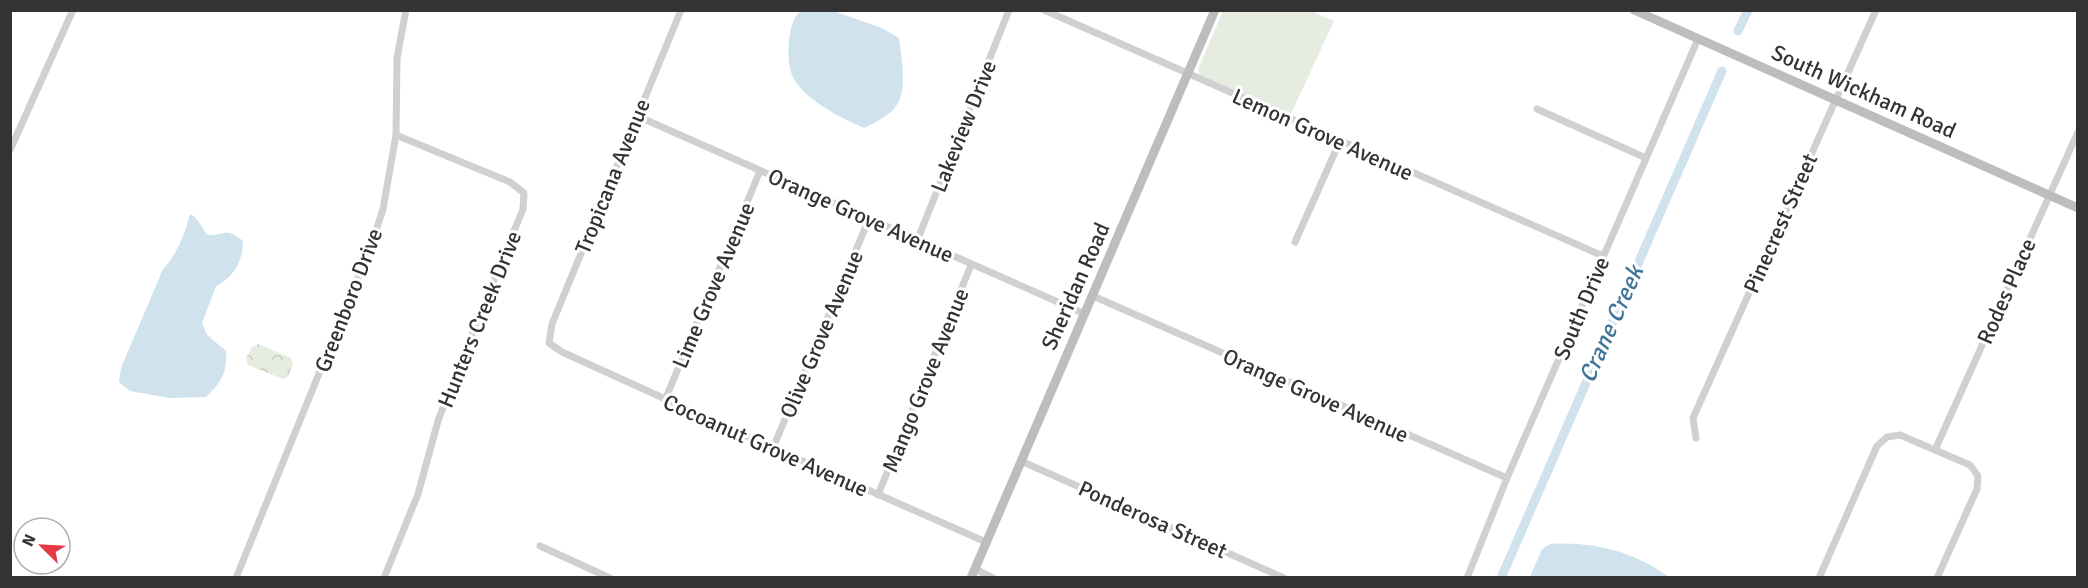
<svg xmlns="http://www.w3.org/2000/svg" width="2088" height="588" font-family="Signika,sans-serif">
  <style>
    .green { fill: #e6ecdf }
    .forest { fill: url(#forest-crowns) }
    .water { fill: #cfe2ee }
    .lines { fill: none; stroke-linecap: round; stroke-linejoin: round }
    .canal { stroke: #cfe2ee; stroke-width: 9 }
    .street { stroke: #d0d0d0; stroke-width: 7 }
    .secondary { stroke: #bdbdbd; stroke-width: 9 }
    .labels { text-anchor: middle; stroke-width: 6; stroke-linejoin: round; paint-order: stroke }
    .street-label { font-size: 22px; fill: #333; stroke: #fff }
    .water-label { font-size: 24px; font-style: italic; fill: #3f7597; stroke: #fff }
  </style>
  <defs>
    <pattern id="forest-crowns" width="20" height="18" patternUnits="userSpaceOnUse" patternTransform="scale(1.5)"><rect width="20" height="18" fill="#e6ecdf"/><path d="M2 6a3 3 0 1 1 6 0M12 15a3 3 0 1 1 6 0" fill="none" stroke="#c6cbc0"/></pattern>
  </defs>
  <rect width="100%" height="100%" fill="#fff"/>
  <polygon class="green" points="1223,11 1311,11 1334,21 1291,114 1200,75 1198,69"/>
  <polygon class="forest" points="258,344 291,358 293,363 289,376 283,379 248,365 246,358 252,347"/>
  <g class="water">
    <path d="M801 11H833L882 28 899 38C901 59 910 94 892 111 884 118 874 123 864 128 844 120 802 98 793 77 788 67 788 50 789 40 791 29 792 17 801 11Z"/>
    <path d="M190 214C199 218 201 228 208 235 226 235 226 227 243 241 243 261 234 277 216 286L202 323 207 335 226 351C227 373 222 382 206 397L169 398 130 391 119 382 121 368 163 269C177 255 185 233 190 214Z"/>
    <path d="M1550 544C1593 541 1634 552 1669 577H1530L1542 549Z"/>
  </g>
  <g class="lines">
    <g class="canal">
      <polyline points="1738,31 1748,10"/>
      <polyline points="1501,578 1722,71"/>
    </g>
    <g class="street">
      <polyline points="681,10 552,324 549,343 562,352 773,448 986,542"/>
      <polyline points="1044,10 1603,256"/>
      <polyline points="1537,109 1646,158"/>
      <polyline points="637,116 1085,314"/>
      <polyline points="10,150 73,10"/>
      <polyline points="917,241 1009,10"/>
      <polyline points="1295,242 1340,141"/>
      <polyline points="1093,296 1507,478"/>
      <polyline points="665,400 760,171"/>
      <polyline points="1696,438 1693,418 1876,10"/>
      <polyline points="773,448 869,219"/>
      <polyline points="1935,450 2078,132"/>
      <polyline points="1021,461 1284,578"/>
      <polyline points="878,495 971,265"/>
      <polyline points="540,546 610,578"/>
      <polyline points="975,569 993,578"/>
      <polyline points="236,578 372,243 383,209 396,135 397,58 406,10"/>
      <polyline points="384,578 418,494 438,421 451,386 523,209 524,193 510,182 396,135"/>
      <polyline points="1467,578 1507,478 1698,39"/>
      <polyline points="1819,578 1877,446 1887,437 1900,435 1970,465 1978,476 1977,489 1937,578"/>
    </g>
    <g class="secondary">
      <polyline points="1634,10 2078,208"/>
      <polyline points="971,578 1215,10"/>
    </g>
  </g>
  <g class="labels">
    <g class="street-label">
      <text transform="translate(1864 91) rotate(24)" y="8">South Wickham Road</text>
      <text transform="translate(963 126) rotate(-68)" y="8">Lakeview Drive</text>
      <text transform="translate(1323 134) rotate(24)" y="8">Lemon Grove Avenue</text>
      <text transform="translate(612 176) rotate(-68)" y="8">Tropicana Avenue</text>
      <text transform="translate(861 215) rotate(24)" y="8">Orange Grove Avenue</text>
      <text transform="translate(1780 223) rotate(-66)" y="8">Pinecrest Street</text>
      <text transform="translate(713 285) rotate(-67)" y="8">Lime Grove Avenue</text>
      <text transform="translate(1075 286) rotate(-66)" y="8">Sheridan Road</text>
      <text transform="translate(2006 291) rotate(-66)" y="8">Rodes Place</text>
      <text transform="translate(348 300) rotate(-69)" y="8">Greenboro Drive</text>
      <text transform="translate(1581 308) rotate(-67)" y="8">South Drive</text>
      <text transform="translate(479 319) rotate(-68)" y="8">Hunters Creek Drive</text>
      <text transform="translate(821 334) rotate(-67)" y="8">Olive Grove Avenue</text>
      <text transform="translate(925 380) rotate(-68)" y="8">Mango Grove Avenue</text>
      <text transform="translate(1316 395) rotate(24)" y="8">Orange Grove Avenue</text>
      <text transform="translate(766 445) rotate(24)" y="8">Cocoanut Grove Avenue</text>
      <text transform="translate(1153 519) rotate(24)" y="8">Ponderosa Street</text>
    </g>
    <g class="water-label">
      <text transform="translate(1611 324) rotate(-66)" y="8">Crane Creek</text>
    </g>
  </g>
  <rect width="2088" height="588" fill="none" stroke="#333333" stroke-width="24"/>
  <g transform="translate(42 546) rotate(294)"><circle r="28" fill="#ffffff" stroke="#adadad" stroke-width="1.5"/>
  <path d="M0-4.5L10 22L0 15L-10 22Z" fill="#e63946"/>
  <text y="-9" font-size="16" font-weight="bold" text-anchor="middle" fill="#333333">N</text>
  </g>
</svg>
